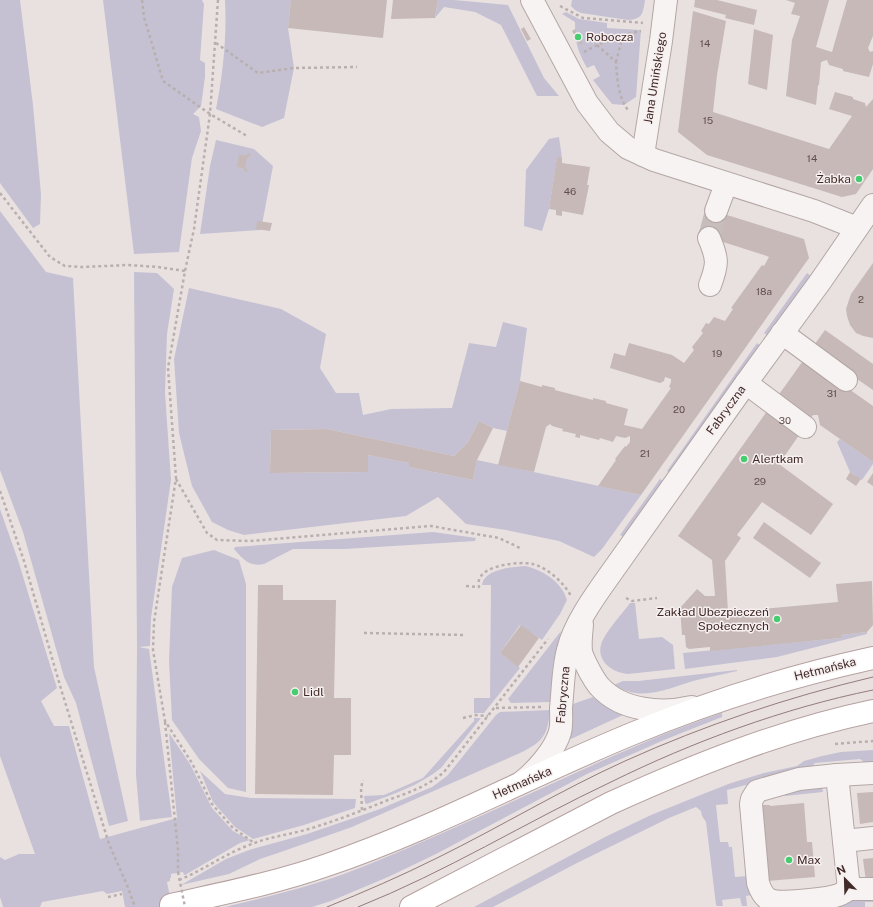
<svg xmlns="http://www.w3.org/2000/svg" width="873" height="907" font-family="'Public Sans',sans-serif">
  <style>
    .green { fill: #c5c1d3 }
    .building { fill: #c6b9b7 }
    .lines { fill: none; stroke-linecap: round; stroke-linejoin: round }
    .minor-tunnel { stroke: #c7bdbb; stroke-width: 22; stroke-dasharray: 22 11; stroke-linecap: butt }
    .minor-casing { stroke: #b3a7a5; stroke-width: 24 }
    .major-casing { stroke: #b5a1a0; stroke-width: 24 }
    .path { stroke: #b9afae; stroke-width: 2.5; stroke-dasharray: 3 3; stroke-linecap: butt }
    .minor { stroke: #f7f3f3; stroke-width: 22 }
    .major { stroke: #fff; stroke-width: 22 }
    .tram { stroke: #937c7a; stroke-width: 1 }
    .path-bridge { stroke: #b9afae; stroke-width: 2.5; stroke-dasharray: 3 3; stroke-linecap: butt }
    .poi-dot { fill: #46cd6f; stroke: #f7f0f0; stroke-width: 1.5 }
    .labels { text-anchor: middle; stroke-width: 3; stroke-linejoin: round; paint-order: stroke }
    .number-label { font-size: 10px; fill: #624e4c }
    .poi-label { font-size: 12px; fill: #412b29; stroke: #f7f0f0; text-anchor: start }
    .street-label { font-size: 12px; fill: #412b29; stroke: #f7f0f0 }
  </style>
  <rect width="100%" height="100%" fill="#e9e1e0"/>
  <g class="green">
    <polygon points="0,0 20,0 33,105 41,194 40,224 33,228 0,183"/>
    <polygon points="103,0 202,0 204,4 200,60 205,63 205,77 201,106 193,114 199,117 201,131 192,158 179,252 134,254"/>
    <path d="M225 0H291L288 28 294 68 284 118 262 127 216 109C223 73 227 37 225 0Z"/>
    <polygon points="438,0 454,0 508,5 544,78 559,96 537,96 501,25 475,12 444,7 435,18"/>
    <path d="M572 0H645C643 13 643 19 628 20L581 13 575 10 571 6Z"/>
    <path d="M566 12 579 19 607 23V28L641 30 636 97 624 105 612 104 593 80 600 76 594 65 587 68C577 49 575 43 575 22L562 14Z"/>
    <polygon points="559,137 562,158 557,158 549,209 542,231 524,226 526,170 549,139"/>
    <polygon points="216,140 254,149 273,166 261,230 200,234 210,166"/>
    <polygon points="0,211 46,272 73,278 94,667 128,821 109,826 76,703 64,677 23,532 0,470"/>
    <polygon points="134,272 157,273 174,289 167,334 165,393 171,480 151,618 150,646 139,647 149,649 172,817 140,821 136,775 137,647"/>
    <polygon points="807,273 811,276 768,336 764,333"/>
    <polygon points="189,288 281,309 326,334 320,368 336,393 359,393 363,415 391,409 452,408 469,343 496,347 503,322 527,328 520,381 507,431 493,428 479,421 468,442 454,456 327,429 271,430 270,473 368,472 368,455 409,463 409,467 473,480 477,460 641,495 602,549 594,557 559,541 506,530 466,524 438,497 406,516 244,535 228,530 212,522 192,486 179,433 174,359"/>
    <polygon points="757,343 761,346 670,473 667,471"/>
    <polygon points="840,439 873,462 873,464 862,480 850,472 837,442"/>
    <polygon points="660,479 665,482 624,537 620,535"/>
    <polygon points="0,509 18,560 57,688 41,701 54,726 69,726 100,839 177,818 169,733 190,764 212,808 233,831 250,840 240,843 185,875 184,875 183,872 171,874 171,878 170,878 170,881 167,882 172,907 125,907 122,891 107,894 103,891 42,902 40,907 3,907 0,897 0,857 5,860 19,854 35,854 0,756"/>
    <path d="M433 532 476 538 475 541 344 549H293L264 564C249 567 243 559 234 549L235 547Z"/>
    <polygon points="214,550 239,560 246,584 246,792 228,788 199,759 172,720 169,661 172,587 182,558"/>
    <path d="M525 566C543 570 562 582 567 600L560 614 542 640 520 625 500 653 520 668 484 713H474V698H490L491 585H482C485 569 511 567 525 566Z"/>
    <path d="M630 603H635L639 639 662 637 673 645 675 669 628 674C619 673 611 670 605 663 601 658 599 651 601 645 604 633 623 613 630 603Z"/>
    <polygon points="561,631 553,665 550,702 511,703 508,699"/>
    <polygon points="867,632 867,634 777,657 685,669 683,653 841,638 841,635"/>
    <path d="M737 670V671C724 674 710 677 697 680 668 688 643 703 614 685L623 681H638Z"/>
    <polygon points="593,697 603,705 622,713 623,715 571,739 569,738 573,704"/>
    <path d="M550 710C548 735 543 742 520 753L352 827 278 853 260 859 229 874 181 885 226 859 249 850 307 834 380 809 432 787 447 776 496 715 500 712Z"/>
    <path d="M722 713V717L664 740 587 774 436 854 388 877 331 901 312 907H225C275 895 325 883 372 863 428 840 483 815 538 790 599 762 659 734 722 713Z"/>
    <path d="M474 718H481L441 768C419 786 393 794 367 804L365 803 364 796 384 795 423 778 474 721Z"/>
    <polygon points="873,750 873,766 869,766 860,759 815,763 809,771 791,773 727,790 728,804 716,805 720,842 728,842 729,847 732,847 735,877 748,876 752,895 746,896 747,906 742,906 740,898 722,900 723,906 717,906 716,905 706,822 702,816 701,811 696,807 669,818 577,863 493,907 474,907 605,837 651,815 698,796 731,783 764,773 797,766 804,761 822,756 841,752"/>
    <polygon points="200,771 225,794 251,798 356,799 355,808 304,825 253,839 235,827 213,802"/>
    <polygon points="822,786 823,792 785,796 785,791"/>
    <polygon points="873,895 873,902 865,902 865,907 827,907 852,896"/>
  </g>
  <g class="building">
    <polygon points="291,0 387,0 383,38 288,28"/>
    <polygon points="393,0 438,0 435,18 391,19"/>
    <polygon points="695,0 717,0 757,10 754,25 725,18 726,15 694,7"/>
    <polygon points="786,0 829,0 816,47 832,52 847,0 873,0 873,36 868,48 870,52 873,51 873,64 869,77 843,71 843,69 829,65 827,60 821,62 819,85 818,85 816,105 786,96 792,40 800,16 791,14 795,3"/>
    <polygon points="693,11 726,21 717,75 713,112 829,149 852,116 829,109 835,92 853,97 853,99 865,103 866,107 873,99 873,169 856,194 842,197 707,155 678,132"/>
    <polygon points="524,27 531,39 527,41 521,29"/>
    <polygon points="575,29 583,43 580,45 572,31"/>
    <polygon points="754,29 773,35 767,90 748,84"/>
    <polygon points="249,153 251,155 247,158 245,167 248,171 245,172 243,168 237,167 239,154 245,156"/>
    <polygon points="557,157 562,158 562,163 590,167 587,185 589,185 583,215 562,211 562,216 556,215 556,210 549,209"/>
    <polygon points="711,210 804,239 809,258 641,495 598,486 616,460 615,459 625,446 626,447 630,442 630,436 625,438 616,436 613,442 600,438 599,440 580,435 580,438 575,437 576,434 562,431 563,429 552,426 550,424 546,427 534,472 498,465 520,381 542,387 542,385 555,388 555,390 593,400 593,398 606,401 606,403 628,409 624,425 642,429 671,388 669,387 671,382 671,379 665,377 664,381 660,383 610,368 614,353 625,356 629,343 672,355 684,363 694,350 692,347 703,333 701,331 706,323 709,324 714,317 725,321 733,309 731,308 762,265 764,266 769,257 764,255 704,236"/>
    <polygon points="257,221 272,223 270,231 256,229"/>
    <polygon points="873,263 873,338 863,336 856,333 850,325 847,316 846,309 851,294"/>
    <polygon points="825,330 873,364 873,390 812,348"/>
    <polygon points="805,358 873,406 873,462 820,425 818,415 813,415 779,464 833,504 811,535 762,502 737,535 741,538 725,561 728,612 838,602 836,584 872,581 873,625 867,632 841,635 841,638 710,651 710,647 689,649 686,647 685,635 682,635 680,608 697,589 705,596 715,596 712,560 678,536"/>
    <polygon points="479,421 493,428 477,460 473,480 409,467 409,463 368,455 368,472 270,473 271,430 327,429 454,456 468,442"/>
    <polygon points="850,472 861,479 856,486 846,479"/>
    <polygon points="873,473 873,486 867,482"/>
    <polygon points="764,522 821,563 810,578 753,538"/>
    <polygon points="258,585 283,585 283,600 336,600 334,698 351,698 351,755 334,755 333,795 255,794"/>
    <polygon points="521,625 539,638 518,667 500,653"/>
    <polygon points="873,792 873,822 860,824 857,793"/>
    <polygon points="804,803 807,842 812,842 815,877 767,881 760,805 770,805 770,806"/>
    <polygon points="873,858 873,881 866,882 863,859"/>
  </g>
  <g class="lines">
    <polyline class="minor-tunnel" points="709,238 716,211"/>
    <g class="minor-casing">
      <g id="minor">
        <polyline points="532,0 587,103 609,132 628,148 654,160 814,211 857,228"/>
        <polyline points="643,155 661,41 666,0"/>
        <polyline points="716,211 726,184"/>
        <path d="M709 238C718 259 718 264 710 285"/>
        <polyline points="782,333 846,380"/>
        <polyline points="746,383 805,427"/>
        <path d="M582 625C581 634 580 643 581 652 583 659 587 666 590 672 593 677 596 683 600 687 622 711 662 714 692 707"/>
        <polyline points="837,775 849,889 873,889"/>
        <path d="M522 782C536 771 555 750 560 732 562 724 561 716 561 708 563 689 563 668 568 650 574 625 594 597 609 576L746 383 820 282 873 205"/>
        <polyline points="844,841 873,838"/>
        <path d="M849 889C845 892 840 895 835 896 824 899 779 904 770 900 763 897 760 889 758 883L751 804 752 799 757 791 799 779 837 775 873 773"/>
      </g>
    </g>
    <g class="major-casing">
      <g id="major">
        <path d="M171 905C224 893 276 883 327 865 433 829 531 775 634 733 711 701 791 676 873 658"/>
        <path d="M411 907 611 803C695 765 782 730 873 711"/>
      </g>
    </g>
    <g class="path">
      <polyline points="142,0 144,17 163,81 210,114 247,136"/>
      <polyline points="218,0 210,114 194,229 185,271 168,368 176,478 154,622 153,650 165,721 192,763 212,804 233,828 254,843"/>
      <polyline points="560,6 583,18 643,23"/>
      <polyline points="216,43 258,73 294,68 357,67"/>
      <path d="M597 45 616 62C617 78 618 97 628 110"/>
      <path d="M584 52C602 42 621 35 641 31"/>
      <polyline points="616,62 623,35"/>
      <polyline points="0,193 50,257 65,266 82,267 128,265 158,267 185,271"/>
      <polyline points="176,479 207,533 217,540 250,541 431,526 499,538 520,548"/>
      <polyline points="0,491 24,561 61,689 109,844 127,885 135,907"/>
      <path d="M466 586 479 587C479 585 478 582 479 580 483 565 520 561 533 564 548 568 564 583 571 596"/>
      <polyline points="626,598 632,601 657,598"/>
      <polyline points="364,633 465,635"/>
      <polyline points="496,708 541,707"/>
      <polyline points="463,718 476,715 488,716"/>
      <polyline points="165,722 178,850 178,872"/>
      <polyline points="835,744 873,741"/>
      <polyline points="362,810 361,788 363,780"/>
      <path d="M179 880C204 870 226 853 252 844 269 837 287 835 305 830 333 822 361 811 388 800 408 793 428 786 444 772L548 639"/>
      <polyline points="108,897 122,894"/>
    </g>
    <use href="#minor" class="minor"/>
    <use href="#major" class="major"/>
    <g class="tram">
      <path d="M327 907C364 892 401 876 437 858 500 827 561 790 625 761 705 725 788 697 873 677"/>
      <path d="M358 907C446 872 526 822 611 782 692 742 784 708 873 690"/>
    </g>
    <polyline class="path-bridge" points="178,872 185,907"/>
  </g>
  <g class="poi-dot">
    <circle cx="578" cy="37" r="4"/>
    <circle cx="859" cy="179" r="4"/>
    <circle cx="744" cy="459" r="4"/>
    <circle cx="777" cy="619" r="4"/>
    <circle cx="295" cy="692" r="4"/>
    <circle cx="789" cy="860" r="4"/>
  </g>
  <g class="labels">
    <g class="number-label">
      <text x="705" y="47">14</text>
      <text x="708" y="124">15</text>
      <text x="812" y="162">14</text>
      <text x="570" y="195">46</text>
      <text x="764" y="295">18a</text>
      <text x="861" y="303">2</text>
      <text x="717" y="357">19</text>
      <text x="832" y="397">31</text>
      <text x="679" y="413">20</text>
      <text x="785" y="424">30</text>
      <text x="645" y="457">21</text>
      <text x="760" y="485">29</text>
    </g>
    <g class="poi-label">
      <text x="586" y="41">Robocza</text>
      <text x="851" y="183" text-anchor="end">Żabka</text>
      <text x="752" y="463">Alertkam</text>
      <text x="769" y="616" text-anchor="end">Zakład Ubezpieczeń<tspan x="769" dy="14">Społecznych</tspan></text>
      <text x="303" y="696">Lidl</text>
      <text x="797" y="864">Max</text>
    </g>
    <g class="street-label">
      <text transform="translate(655 78) rotate(-81)" y="4">Jana Umińskiego</text>
      <text transform="translate(726 410) rotate(-54)" y="4">Fabryczna</text>
      <text transform="translate(825 669) rotate(-14)" y="4">Hetmańska</text>
      <text transform="translate(563 695) rotate(-85)" y="4">Fabryczna</text>
      <text transform="translate(522 783) rotate(-24)" y="4">Hetmańska</text>
    </g>
  </g>
  <g transform="translate(845 879) rotate(337)" stroke="#f7f0f0" stroke-width="3" paint-order="stroke">
  <path d="M0-3L7 15L0 10L-7 15Z" fill="#412b29"/>
  <text y="-6" font-size="11" font-weight="bold" text-anchor="middle" fill="#412b29">N</text>
  </g>
</svg>
